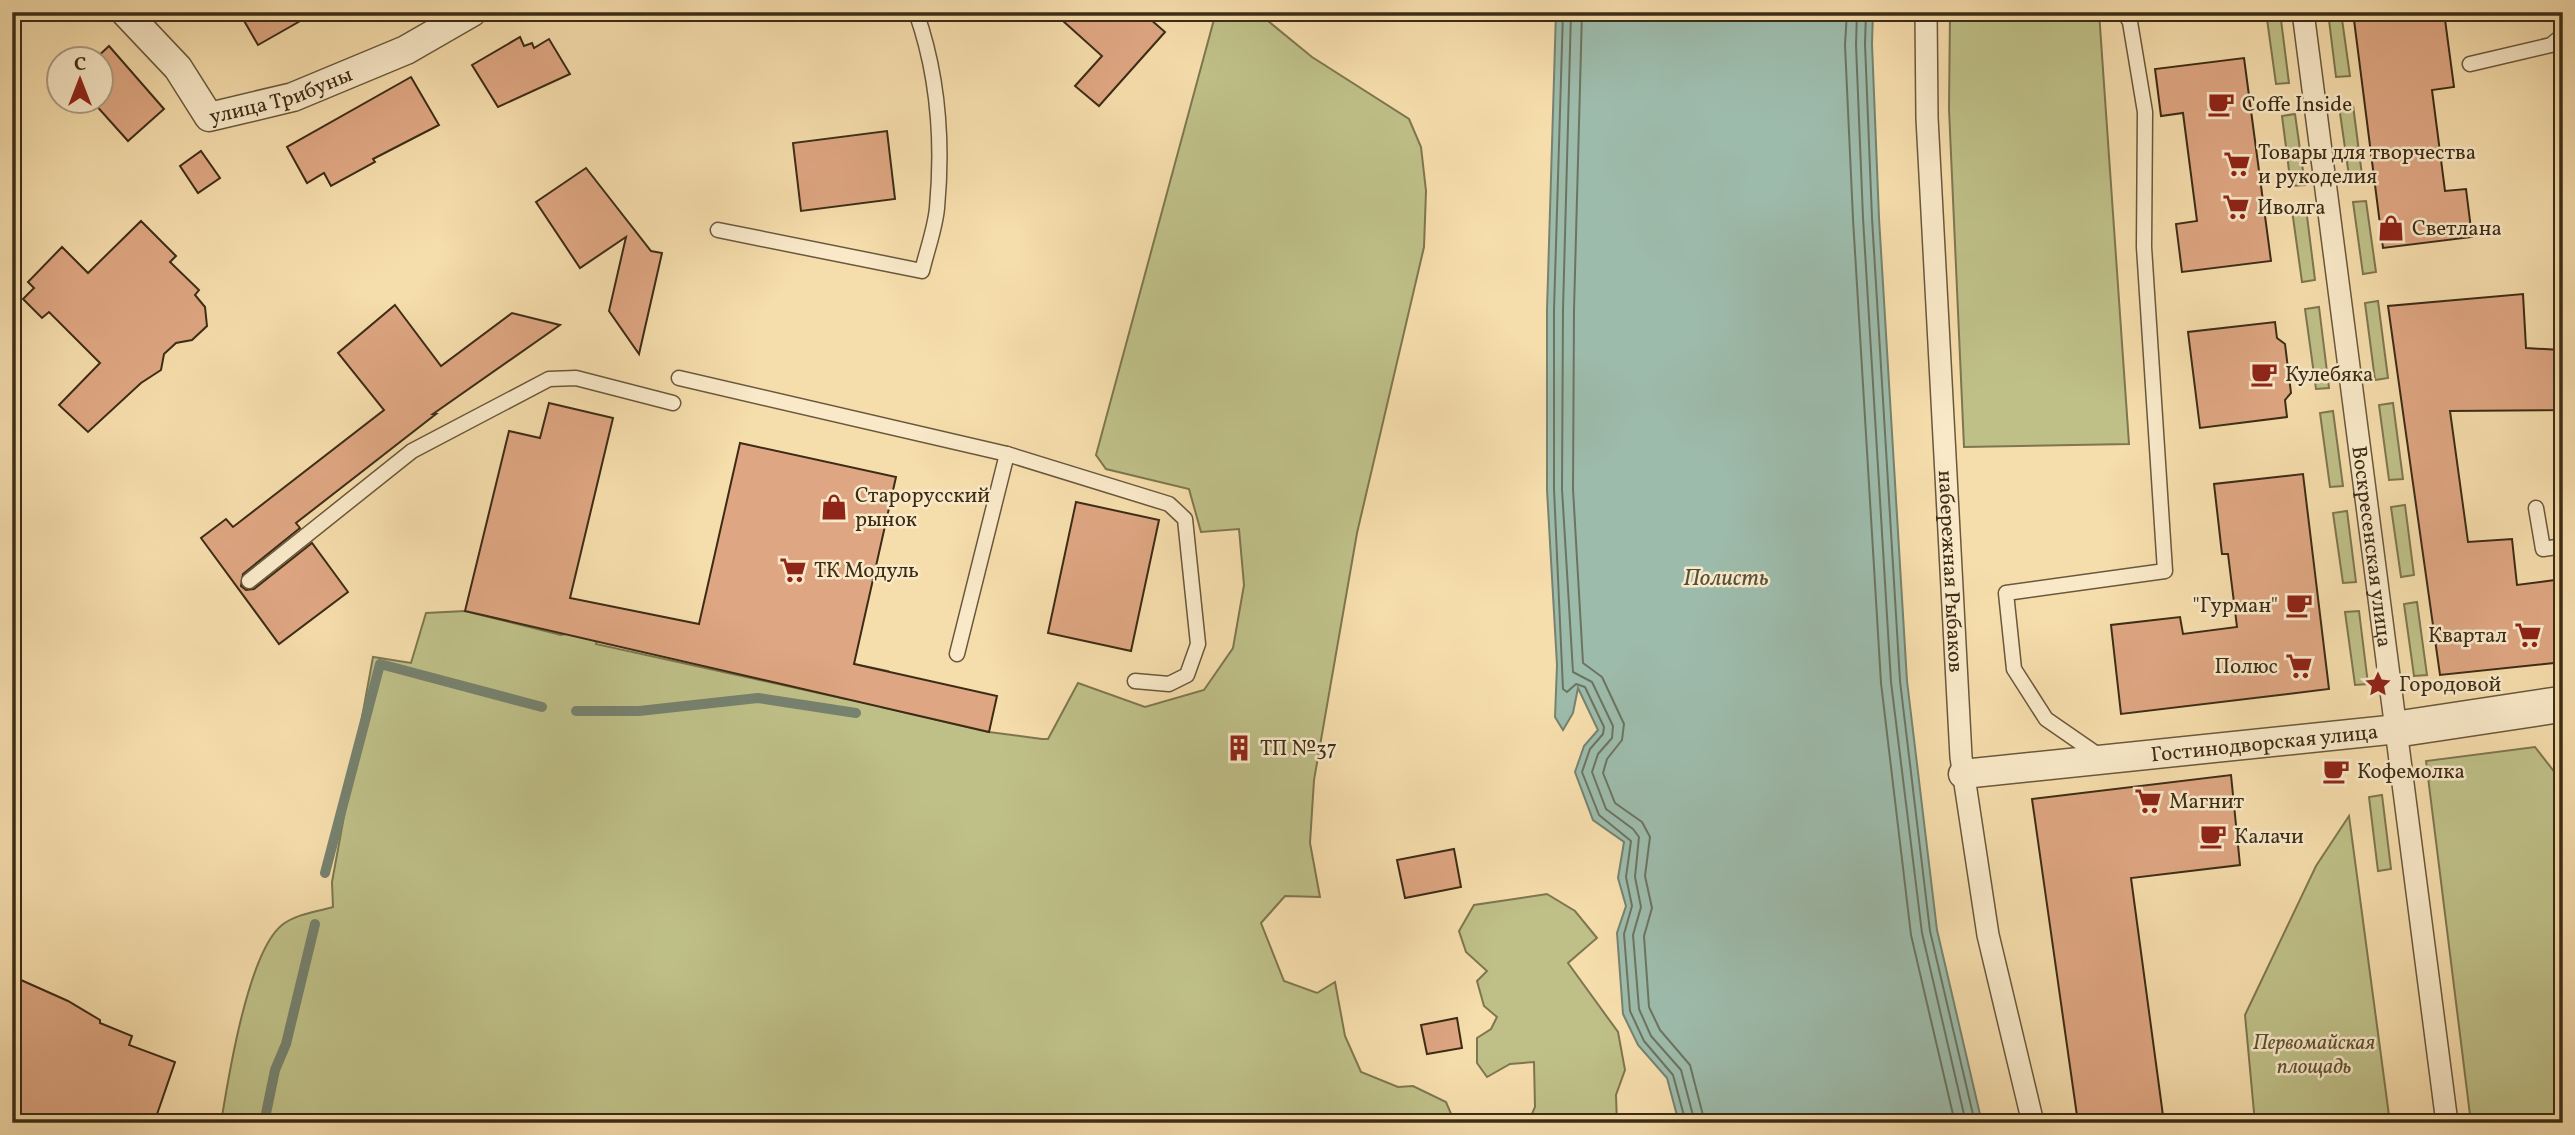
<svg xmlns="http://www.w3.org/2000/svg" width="2575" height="1135" font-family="Vollkorn,serif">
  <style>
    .green { fill: #bfc088; stroke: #7e764f; stroke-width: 2 }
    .water { fill: #9dbbab; stroke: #76826f; stroke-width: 2 }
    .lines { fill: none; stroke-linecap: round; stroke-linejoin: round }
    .shore { stroke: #6c7460; stroke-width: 2 }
    .stream { stroke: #76826f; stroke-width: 10 }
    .building { fill: #dea682; stroke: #3c2c16; stroke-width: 2 }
    .service-casing { stroke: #6a583c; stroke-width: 17 }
    .pedestrian-casing { stroke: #6a583c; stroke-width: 24 }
    .minor-casing { stroke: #6a583c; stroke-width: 31 }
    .tertiary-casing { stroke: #6a583c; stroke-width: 38 }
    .service { stroke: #f9e9c9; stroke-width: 14 }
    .pedestrian { stroke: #f9e9c9; stroke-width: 21 }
    .minor { stroke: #f9e9c9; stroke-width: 28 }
    .tertiary { stroke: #f9e9c9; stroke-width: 35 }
    .labels { text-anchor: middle; stroke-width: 5; stroke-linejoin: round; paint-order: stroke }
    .street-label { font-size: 21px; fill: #3c2c16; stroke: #f9e9c9 }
    .poi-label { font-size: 21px; fill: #3c2c16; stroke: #f9e9c9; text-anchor: start }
    .park-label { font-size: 21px; font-style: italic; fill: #5d5132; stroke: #f9e9c9 }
    .water-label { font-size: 23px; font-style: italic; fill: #54503b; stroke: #f9e9c9 }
  </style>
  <rect width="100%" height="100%" fill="#f6ddac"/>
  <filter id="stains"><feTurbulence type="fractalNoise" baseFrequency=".00286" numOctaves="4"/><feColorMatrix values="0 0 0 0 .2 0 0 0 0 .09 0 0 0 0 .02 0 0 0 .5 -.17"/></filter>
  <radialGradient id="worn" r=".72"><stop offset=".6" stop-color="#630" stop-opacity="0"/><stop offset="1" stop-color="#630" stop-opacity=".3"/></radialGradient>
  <g class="green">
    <path d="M1216 12H1257L1312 57 1409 119 1421 147 1426 191 1424 247 1357 533 1314 780 1310 843 1320 897 1285 896 1261 923 1284 981 1317 993 1335 982 1345 1036 1361 1072 1398 1087 1413 1086 1446 1102 1455 1123H221C228 1079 248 952 282 925 296 914 316 912 333 907L332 882 373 657 411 663 426 613 465 611 561 635 592 628 604 605 596 644 846 699 854 664 888 671 881 707 989 732 1042 739H1048L1078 683 1145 707 1204 690 1233 648 1244 585 1239 529 1201 532 1189 489 1106 469 1096 455Z"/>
    <polygon points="1950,12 2099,12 2129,444 1964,447 1949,109"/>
    <polygon points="2266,12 2280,12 2289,83 2276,84"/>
    <polygon points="2328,12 2341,12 2350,76 2336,77"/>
    <polygon points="2353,105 2362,175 2349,176 2339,106"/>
    <polygon points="2295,114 2305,185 2291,186 2282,116"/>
    <polygon points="2366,201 2376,272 2363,274 2353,202"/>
    <polygon points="2306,208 2315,280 2302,282 2292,210"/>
    <polygon points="2378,301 2388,378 2375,380 2365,303"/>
    <polygon points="2319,307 2329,388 2316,389 2305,309"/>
    <polygon points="2393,403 2403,479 2389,480 2379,405"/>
    <polygon points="2333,411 2343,486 2330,487 2320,413"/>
    <polygon points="2405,505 2414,575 2401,577 2391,507"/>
    <polygon points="2347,511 2356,582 2343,583 2333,513"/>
    <polygon points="2417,602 2427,675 2414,676 2404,604"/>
    <polygon points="2359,611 2368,684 2355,685 2345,612"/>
    <polygon points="2535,747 2563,783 2563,1123 2471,1123 2426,761"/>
    <polygon points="2382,795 2391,869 2378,871 2369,797"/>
    <polygon points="2349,816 2390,1123 2255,1123 2245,1015 2316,866"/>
    <polygon points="1547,894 1575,911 1597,938 1568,963 1618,1032 1625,1070 1616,1095 1617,1123 1528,1123 1535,1107 1534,1062 1510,1064 1487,1077 1477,1063 1477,1038 1491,1029 1497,1017 1484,1006 1477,981 1487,971 1466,952 1459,931 1474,905"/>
  </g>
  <polygon class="water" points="1556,12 1873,12 1872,44 1879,218 1907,681 1937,930 1982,1123 1679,1123 1667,1078 1638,1045 1623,1014 1617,933 1626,906 1618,878 1624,842 1593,820 1575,772 1584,746 1598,730 1578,688 1573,713 1563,730 1555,717 1557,665 1547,490 1547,310"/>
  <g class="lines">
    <g class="shore">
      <polyline points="1563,12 1554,310 1554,489 1563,689 1567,692 1576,684 1585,687 1604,727 1603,734 1590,749 1582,772 1599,815 1631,841 1626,877 1632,906 1624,934 1630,1011 1644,1041 1673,1075 1686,1123"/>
      <polyline points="1571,12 1563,310 1562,489 1573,672 1592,682 1613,726 1612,738 1598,754 1592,772 1606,809 1633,829 1639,837 1635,877 1641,907 1633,935 1639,1009 1651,1036 1681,1070 1695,1123"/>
      <polyline points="1582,12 1574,310 1573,489 1583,663 1602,677 1624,724 1622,740 1607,759 1603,773 1615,803 1642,822 1650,837 1645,876 1652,908 1644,936 1649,1007 1660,1030 1690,1065 1705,1123"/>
      <polyline points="1847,12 1845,45 1853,219 1881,683 1911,935 1955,1123"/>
      <polyline points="1857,12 1856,45 1863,218 1891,682 1922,933 1966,1123"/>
      <polyline points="1866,12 1865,44 1872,218 1900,681 1930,931 1975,1123"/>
    </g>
    <g class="stream">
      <polyline points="576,711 639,711 758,698 856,713"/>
      <polyline points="325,873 380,664 542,707"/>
      <polyline points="264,1123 275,1070 286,1044 315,924"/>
    </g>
  </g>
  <g class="building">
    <polygon points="239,12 316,12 258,45"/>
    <polygon points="1053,12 1142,12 1165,32 1099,106 1075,86 1102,56"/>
    <polygon points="2353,12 2444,12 2454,87 2432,90 2445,191 2466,189 2472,237 2383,248"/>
    <polygon points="520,37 524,46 532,43 534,48 549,39 570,74 498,107 472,65"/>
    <polygon points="109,46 164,109 128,141 93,102 102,102 102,60 94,60"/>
    <polygon points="2244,58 2271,261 2182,272 2176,224 2197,221 2183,113 2161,116 2155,69"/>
    <polygon points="411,77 439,125 373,159 375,162 331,186 324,173 307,183 287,147"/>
    <polygon points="887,131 895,199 801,211 793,143"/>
    <polygon points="201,151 220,178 198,193 180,166"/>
    <polygon points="586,168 651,251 662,253 639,354 609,311 626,237 580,268 536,202"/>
    <polygon points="141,221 176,256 170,262 199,290 195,295 205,307 207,326 192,340 176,343 164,354 161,370 141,383 88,432 59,405 100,363 49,312 42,318 23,299 34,288 28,282 62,247 88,273"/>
    <polygon points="2523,294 2526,348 2561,350 2563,410 2450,411 2468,542 2512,539 2517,585 2563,579 2563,662 2440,675 2388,306"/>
    <polygon points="395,305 441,366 512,313 560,325 433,414 436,414 296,523 300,528 243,574 241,586 246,590 254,589 312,543 348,592 279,644 201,538 226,519 233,527 384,410 338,353"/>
    <polygon points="2275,322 2277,338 2285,344 2291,393 2285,400 2287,417 2200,428 2188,332"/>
    <polygon points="549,403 613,418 570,598 699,624 740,443 896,477 854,664 997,696 989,732 465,611 509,431 540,438"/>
    <polygon points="2303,474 2329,689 2121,714 2111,625 2180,617 2183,634 2237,627 2228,554 2222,554 2214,484"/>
    <polygon points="1076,502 1159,520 1131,651 1048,633"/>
    <polygon points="2231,775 2240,865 2131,878 2164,1123 2078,1123 2032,799"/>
    <polygon points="1454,849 1461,887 1405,898 1397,860"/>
    <polygon points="12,976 68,1001 100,1020 100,1023 132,1036 129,1045 175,1062 154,1123 12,1123"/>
    <polygon points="1457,1018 1462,1048 1427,1054 1421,1025"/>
  </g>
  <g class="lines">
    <g class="service-casing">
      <g id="service">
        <polyline points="2470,64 2551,45 2563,35"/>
        <path d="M718 230 922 271C927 250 935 229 937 208 943 143 938 74 916 12"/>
        <polyline points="679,378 1007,454 957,654"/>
        <polyline points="1007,454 1169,504 1185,519 1198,644 1187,675 1169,684 1135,681"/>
        <polyline points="2536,508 2543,549 2563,546"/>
        <polyline points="249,581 412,451 549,379 576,378 673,403"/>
        <polyline points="2101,757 2046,719 2014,669 2006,593 2165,571 2144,247 2145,112 2130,22 2124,12"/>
      </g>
    </g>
    <g class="pedestrian-casing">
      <g id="pedestrian">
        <path id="s1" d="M1926 12 1927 118 1961 757 1988 935 2033 1123"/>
        <path id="s2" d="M2303 12 2447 1123"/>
      </g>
    </g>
    <g class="minor-casing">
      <g id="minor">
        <path id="s3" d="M125 12 178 68 209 117 293 97 406 50 472 12"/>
        <path id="s4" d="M1963 774 2398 729"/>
      </g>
    </g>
    <g class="tertiary-casing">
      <polyline id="tertiary" points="2398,729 2563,704"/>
    </g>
    <use href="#service" class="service"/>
    <use href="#pedestrian" class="pedestrian"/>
    <use href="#minor" class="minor"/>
    <use href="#tertiary" class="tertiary"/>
  </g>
  <defs>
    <g id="cafe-bare" transform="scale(2.1)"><path d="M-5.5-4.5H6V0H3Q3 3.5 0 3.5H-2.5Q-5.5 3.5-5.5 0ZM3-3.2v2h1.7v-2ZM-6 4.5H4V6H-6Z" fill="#8f2418" stroke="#f9e9c9" stroke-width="2.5" paint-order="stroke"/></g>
    <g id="supermarket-bare" transform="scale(2.1)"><path d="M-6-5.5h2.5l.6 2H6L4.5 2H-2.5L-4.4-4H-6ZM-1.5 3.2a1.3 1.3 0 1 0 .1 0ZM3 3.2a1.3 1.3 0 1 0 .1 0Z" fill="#8f2418" stroke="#f9e9c9" stroke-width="2.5" paint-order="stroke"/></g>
    <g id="shop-bare" transform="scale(2.1)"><path d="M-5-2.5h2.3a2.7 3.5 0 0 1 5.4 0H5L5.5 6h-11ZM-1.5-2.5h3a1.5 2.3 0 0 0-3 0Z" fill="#8f2418" stroke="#f9e9c9" stroke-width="2.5" paint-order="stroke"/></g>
    <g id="sight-bare" transform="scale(2.1)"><path d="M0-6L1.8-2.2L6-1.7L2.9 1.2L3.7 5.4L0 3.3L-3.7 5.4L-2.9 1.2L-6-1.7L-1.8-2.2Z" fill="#8f2418" stroke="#f9e9c9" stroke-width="2.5" paint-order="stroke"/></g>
    <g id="building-bare" transform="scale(2.1)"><path d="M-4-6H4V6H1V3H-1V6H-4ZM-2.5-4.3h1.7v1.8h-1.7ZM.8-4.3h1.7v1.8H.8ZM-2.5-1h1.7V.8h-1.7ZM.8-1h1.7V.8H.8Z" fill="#8f2418" stroke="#f9e9c9" stroke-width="2.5" paint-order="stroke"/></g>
  </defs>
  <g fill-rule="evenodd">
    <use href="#cafe-bare" x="2221" y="104"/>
    <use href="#supermarket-bare" x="2237" y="164"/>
    <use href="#supermarket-bare" x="2236" y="207"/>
    <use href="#shop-bare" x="2391" y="228"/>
    <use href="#cafe-bare" x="2264" y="374"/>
    <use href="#shop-bare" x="834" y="507"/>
    <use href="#supermarket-bare" x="793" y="570"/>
    <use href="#cafe-bare" x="2299" y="605"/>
    <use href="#supermarket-bare" x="2528" y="635"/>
    <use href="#supermarket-bare" x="2299" y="666"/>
    <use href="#sight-bare" x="2378" y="684"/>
    <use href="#building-bare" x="1239" y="748"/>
    <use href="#cafe-bare" x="2336" y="771"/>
    <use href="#supermarket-bare" x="2148" y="801"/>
    <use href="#cafe-bare" x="2213" y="836"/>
  </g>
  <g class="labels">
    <g class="street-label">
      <text dy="7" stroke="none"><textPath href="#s3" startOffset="210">улица Трибуны</textPath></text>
      <text dy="7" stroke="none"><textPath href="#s2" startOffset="539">Воскресенская улица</textPath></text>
      <text dy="7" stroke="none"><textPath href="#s1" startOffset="560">набережная Рыбаков</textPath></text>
      <text dy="7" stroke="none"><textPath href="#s4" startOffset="303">Гостинодворская улица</textPath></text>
    </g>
    <g class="poi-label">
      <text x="2242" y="111">Coffe Inside</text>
      <text x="2258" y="159">Товары для творчества<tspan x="2258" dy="24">и рукоделия</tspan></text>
      <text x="2257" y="214">Иволга</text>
      <text x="2412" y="235">Светлана</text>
      <text x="2285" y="381">Кулебяка</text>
      <text x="855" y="502">Старорусский<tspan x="855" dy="24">рынок</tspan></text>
      <text x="814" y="577">ТК Модуль</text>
      <text x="2278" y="612" text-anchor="end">"Гурман"</text>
      <text x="2507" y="642" text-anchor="end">Квартал</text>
      <text x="2278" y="673" text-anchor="end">Полюс</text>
      <text x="2399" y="691">Городовой</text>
      <text x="1260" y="755">ТП №37</text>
      <text x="2357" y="778">Кофемолка</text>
      <text x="2169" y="808">Магнит</text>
      <text x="2234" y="843">Калачи</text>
    </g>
    <g class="park-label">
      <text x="2314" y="1049">Первомайская<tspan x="2314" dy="24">площадь</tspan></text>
    </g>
    <g class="water-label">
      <text x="1726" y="585">Полисть</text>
    </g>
  </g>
  <rect width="2575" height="1135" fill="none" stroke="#f6ddac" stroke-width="42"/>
  <rect x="14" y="14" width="2547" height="1107" fill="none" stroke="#3c2c16" stroke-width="3.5"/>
  <rect x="21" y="21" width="2533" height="1093" fill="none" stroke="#3c2c16" stroke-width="2"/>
  <g transform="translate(80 80)"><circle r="33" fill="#f9e9c9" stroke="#ad9d81" stroke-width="2"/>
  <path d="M0-5L12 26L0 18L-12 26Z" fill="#8f2418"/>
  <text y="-10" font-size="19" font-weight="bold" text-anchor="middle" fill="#3c2c16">С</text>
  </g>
  <rect width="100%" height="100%" filter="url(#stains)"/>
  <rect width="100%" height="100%" fill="url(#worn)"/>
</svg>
